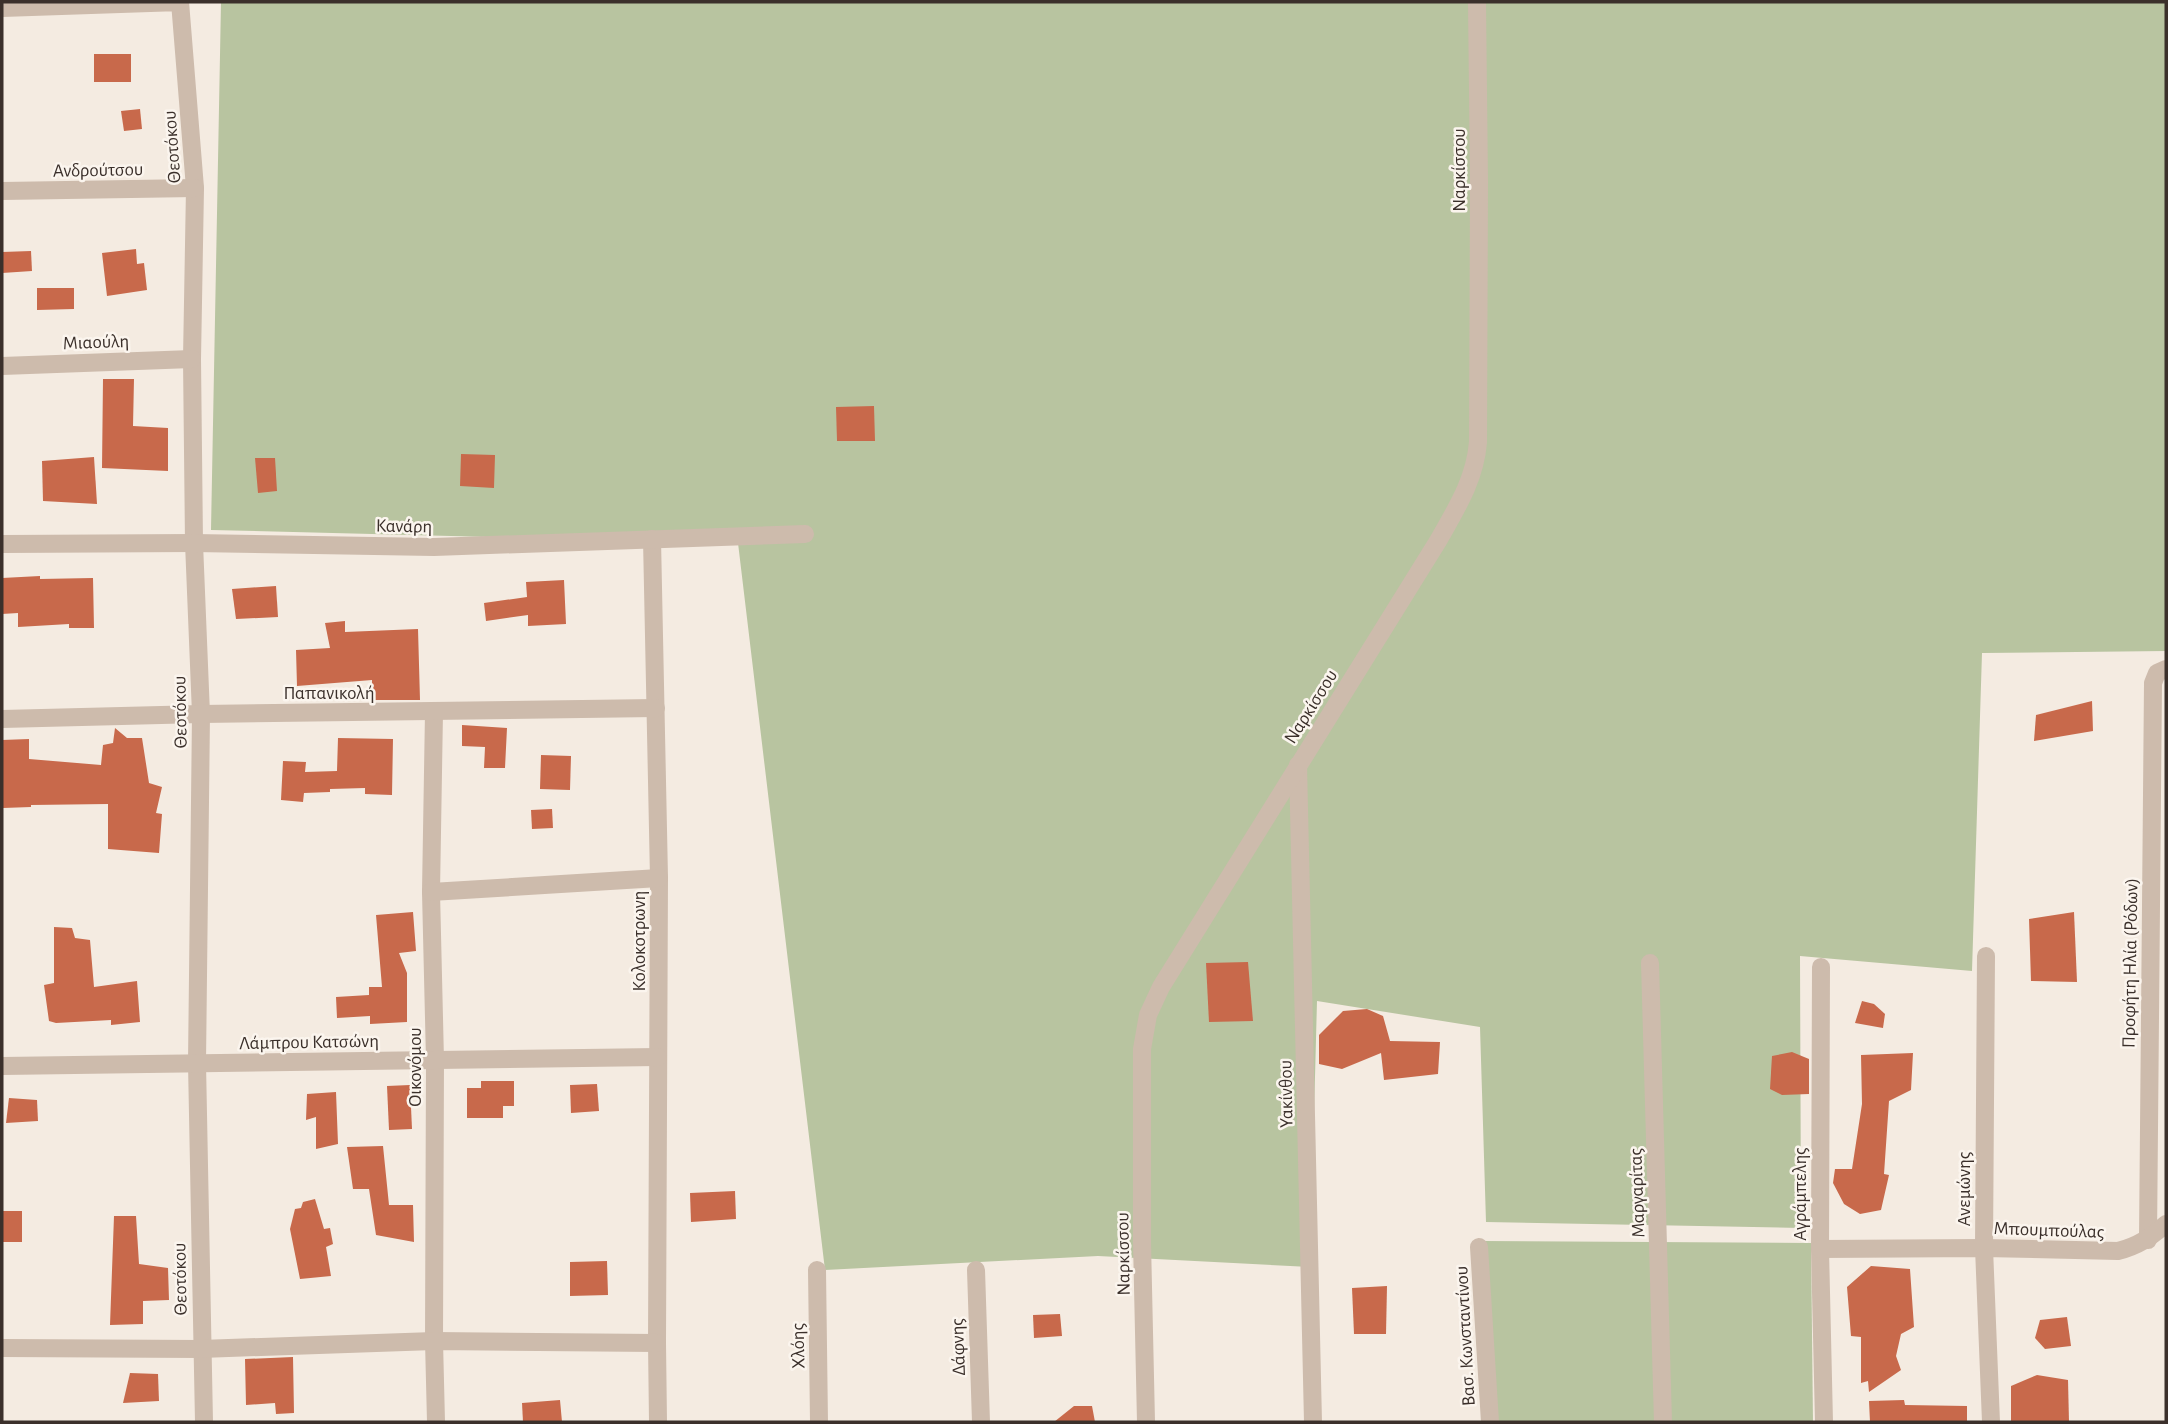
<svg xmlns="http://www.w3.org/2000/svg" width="2168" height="1424" font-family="'Alegreya Sans',sans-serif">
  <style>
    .green { fill: #b8c4a0 }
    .building { fill: #c8694b }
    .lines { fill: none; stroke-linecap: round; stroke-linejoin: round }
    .minor { stroke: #cdbbac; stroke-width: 18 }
    .labels { text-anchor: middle; stroke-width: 5; stroke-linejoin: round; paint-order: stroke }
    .street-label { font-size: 19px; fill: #3b302b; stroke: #fbf5ee }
  </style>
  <rect width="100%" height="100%" fill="#f4ebe1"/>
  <g class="green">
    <polygon points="221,2 2166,2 2166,651 1982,653 1972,971 1800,956 1801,1228 1486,1222 1480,1027 1317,1001 1310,1267 1098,1256 825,1270 738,543 211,530"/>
    <polygon points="1484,1241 1811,1243 1813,1422 1496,1422"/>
  </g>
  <g class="building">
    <rect x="94" y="54" width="37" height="28"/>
    <polygon points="140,109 142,129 124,131 121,111"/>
    <polygon points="136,249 137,264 144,263 147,290 107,296 102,253"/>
    <polygon points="31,251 32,271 2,273 2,252"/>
    <polygon points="37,288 74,288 74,309 37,310"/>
    <polygon points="103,379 134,379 133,426 168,428 168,471 102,468"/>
    <polygon points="874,406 875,441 837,441 836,407"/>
    <polygon points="461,454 495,455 494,488 460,486"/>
    <polygon points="94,457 97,504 43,501 42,461"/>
    <polygon points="255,458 275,458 277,491 258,493"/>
    <polygon points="40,576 40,579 93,578 94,628 69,628 69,624 18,627 18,613 2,614 2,578"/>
    <polygon points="564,580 566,624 528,626 528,615 486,621 484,603 527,597 526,582"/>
    <polygon points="276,586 278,617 236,619 232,589"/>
    <polygon points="345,621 345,632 418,629 420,700 372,700 372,680 297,686 296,650 330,648 325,623"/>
    <polygon points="2092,701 2093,731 2034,741 2036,715"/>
    <polygon points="462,725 507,728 505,768 484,768 485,747 462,746"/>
    <polygon points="115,728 127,738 142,738 149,783 162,787 156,813 162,814 159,853 108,849 108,804 31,805 31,807 3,808 2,740 29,739 29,759 101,765 103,745 113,743"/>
    <polygon points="338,738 393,739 392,795 365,794 365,788 330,789 330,792 304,793 303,802 281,800 283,761 306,762 305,772 337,771"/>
    <polygon points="541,755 571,756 570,790 540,789"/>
    <polygon points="552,809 553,828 532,829 531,810"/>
    <polygon points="413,912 416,951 399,953 407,973 407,1022 370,1024 370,1016 337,1018 336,997 369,995 369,987 382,987 376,915"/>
    <polygon points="2074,912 2077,982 2031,981 2029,919"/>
    <polygon points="54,927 72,928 75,938 90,940 94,987 137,981 140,1022 111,1025 111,1020 56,1023 49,1021 44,985 54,983"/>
    <polygon points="1248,962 1253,1021 1209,1022 1206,963"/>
    <polygon points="1862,1001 1874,1004 1885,1014 1883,1028 1855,1023"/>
    <polygon points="1367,1009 1383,1016 1390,1041 1440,1042 1438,1074 1384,1080 1381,1053 1342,1069 1319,1064 1319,1035 1343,1011"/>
    <polygon points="1792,1052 1809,1059 1809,1094 1782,1095 1770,1089 1772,1056"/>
    <polygon points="1913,1053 1911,1090 1889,1101 1884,1174 1889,1175 1881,1210 1860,1214 1844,1204 1833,1183 1835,1169 1852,1169 1862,1104 1861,1055"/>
    <polygon points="481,1081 514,1081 514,1106 503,1106 503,1118 467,1118 467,1088 481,1088"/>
    <polygon points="597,1084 599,1111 571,1113 570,1085"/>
    <polygon points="410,1085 412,1129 389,1130 387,1086"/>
    <polygon points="336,1092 338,1144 316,1149 316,1117 306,1120 307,1094"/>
    <polygon points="9,1098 37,1100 38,1121 6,1123"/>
    <polygon points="383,1146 389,1205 413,1205 414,1242 376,1235 369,1189 353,1189 347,1147"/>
    <polygon points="735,1191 736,1219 691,1222 690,1193"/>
    <polygon points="315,1199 324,1229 330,1228 333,1244 326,1247 331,1276 300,1279 290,1229 295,1209 301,1208 303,1202"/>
    <rect x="2" y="1211" width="20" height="31"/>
    <polygon points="114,1216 136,1216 139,1264 168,1268 169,1300 143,1301 143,1324 110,1325"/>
    <polygon points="607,1261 608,1295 570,1296 570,1262"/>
    <polygon points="1871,1266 1910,1269 1914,1327 1901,1334 1896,1356 1901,1370 1869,1392 1868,1381 1861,1383 1861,1337 1851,1336 1847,1287"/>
    <polygon points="1387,1286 1386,1334 1354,1334 1352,1288"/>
    <polygon points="1060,1314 1062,1336 1034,1338 1033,1315"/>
    <polygon points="2067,1317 2071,1346 2045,1349 2035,1338 2040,1320"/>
    <polygon points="293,1357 294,1413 276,1414 275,1403 246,1405 245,1359"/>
    <polygon points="130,1373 158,1374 159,1401 123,1403"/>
    <polygon points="2037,1375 2068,1380 2069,1422 2011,1422 2011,1386"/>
    <polygon points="560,1400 562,1422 523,1422 522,1403"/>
    <polygon points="1904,1400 1905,1405 1967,1406 1967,1422 1870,1422 1869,1401"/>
    <polygon points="1074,1406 1092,1406 1095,1422 1054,1422"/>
  </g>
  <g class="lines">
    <g class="minor">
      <polyline points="2,8 180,2 195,188 192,359 194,543 201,714 197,1063 204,1422"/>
      <polyline points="2,191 195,188"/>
      <polyline points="2,366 192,359"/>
      <polyline points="652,539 659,878 657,1343 658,1422"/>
      <polyline points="2,544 194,543 434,547 805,534"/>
      <polyline points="434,712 431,892 435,1060 434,1341 436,1422"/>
      <polyline points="2,719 201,714 656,708"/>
      <polyline points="1298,765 1313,1422"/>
      <polyline points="431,892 659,878"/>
      <polyline points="1986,956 1984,1248 1991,1422"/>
      <polyline points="1650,963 1663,1422"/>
      <polyline points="1821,967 1820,1249 1824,1422"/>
      <polyline points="2,1066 658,1057"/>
      <polyline points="2148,1240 2153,683 2157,673 2166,669"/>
      <polyline points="1479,1247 1490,1422"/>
      <path d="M1820 1249 1984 1248 2118 1251C2138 1246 2151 1237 2166 1224"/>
      <polyline points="817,1270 819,1422"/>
      <polyline points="976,1270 981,1422"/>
      <polyline points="2,1348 201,1349 434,1341 657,1343"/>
      <path d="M1146 1422 1142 1242V1049L1148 1015 1161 987 1438 541C1456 509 1475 480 1478 442L1479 182 1477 2"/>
    </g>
  </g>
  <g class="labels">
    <g class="street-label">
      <text transform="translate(171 147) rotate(-94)" y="7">Θεοτόκου</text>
      <text transform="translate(98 169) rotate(-1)" y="7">Ανδρούτσου</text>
      <text transform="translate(1458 170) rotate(-90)" y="7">Ναρκίσσου</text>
      <text transform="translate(96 341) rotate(-2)" y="7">Μιαούλη</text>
      <text transform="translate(404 525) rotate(1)" y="7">Κανάρη</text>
      <text x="329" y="699">Παπανικολή</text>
      <text transform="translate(1310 706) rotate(-58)" y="7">Ναρκίσσου</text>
      <text transform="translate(179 712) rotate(-91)" y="7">Θεοτόκου</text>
      <text transform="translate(638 941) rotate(-90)" y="7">Κολοκοτρωνη</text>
      <text transform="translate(2129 963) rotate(-89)" y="7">Προφήτη Ηλία (Ρόδων)</text>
      <text transform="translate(309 1041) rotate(-1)" y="7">Λάμπρου Κατσώνη</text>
      <text transform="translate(414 1067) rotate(-90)" y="7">Οικονόμου</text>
      <text transform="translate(1285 1094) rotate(-91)" y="7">Υακίνθου</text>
      <text transform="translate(1963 1189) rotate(-90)" y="7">Ανεμώνης</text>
      <text transform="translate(1636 1193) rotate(-92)" y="7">Μαργαρίτας</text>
      <text transform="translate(1799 1194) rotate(-90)" y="7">Αγράμπελης</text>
      <text transform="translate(2049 1229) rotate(2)" y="7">Μπουμπούλας</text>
      <text transform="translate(1122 1254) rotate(-91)" y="7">Ναρκίσσου</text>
      <text transform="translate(179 1279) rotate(-91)" y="7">Θεοτόκου</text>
      <text transform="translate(1464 1336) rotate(-93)" y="7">Βασ. Κωνσταντίνου</text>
      <text transform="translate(797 1346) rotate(-91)" y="7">Χλόης</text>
      <text transform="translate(957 1347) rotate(-92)" y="7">Δάφνης</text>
    </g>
  </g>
  <rect width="2168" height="1424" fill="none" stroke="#3b302b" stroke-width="7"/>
</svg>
